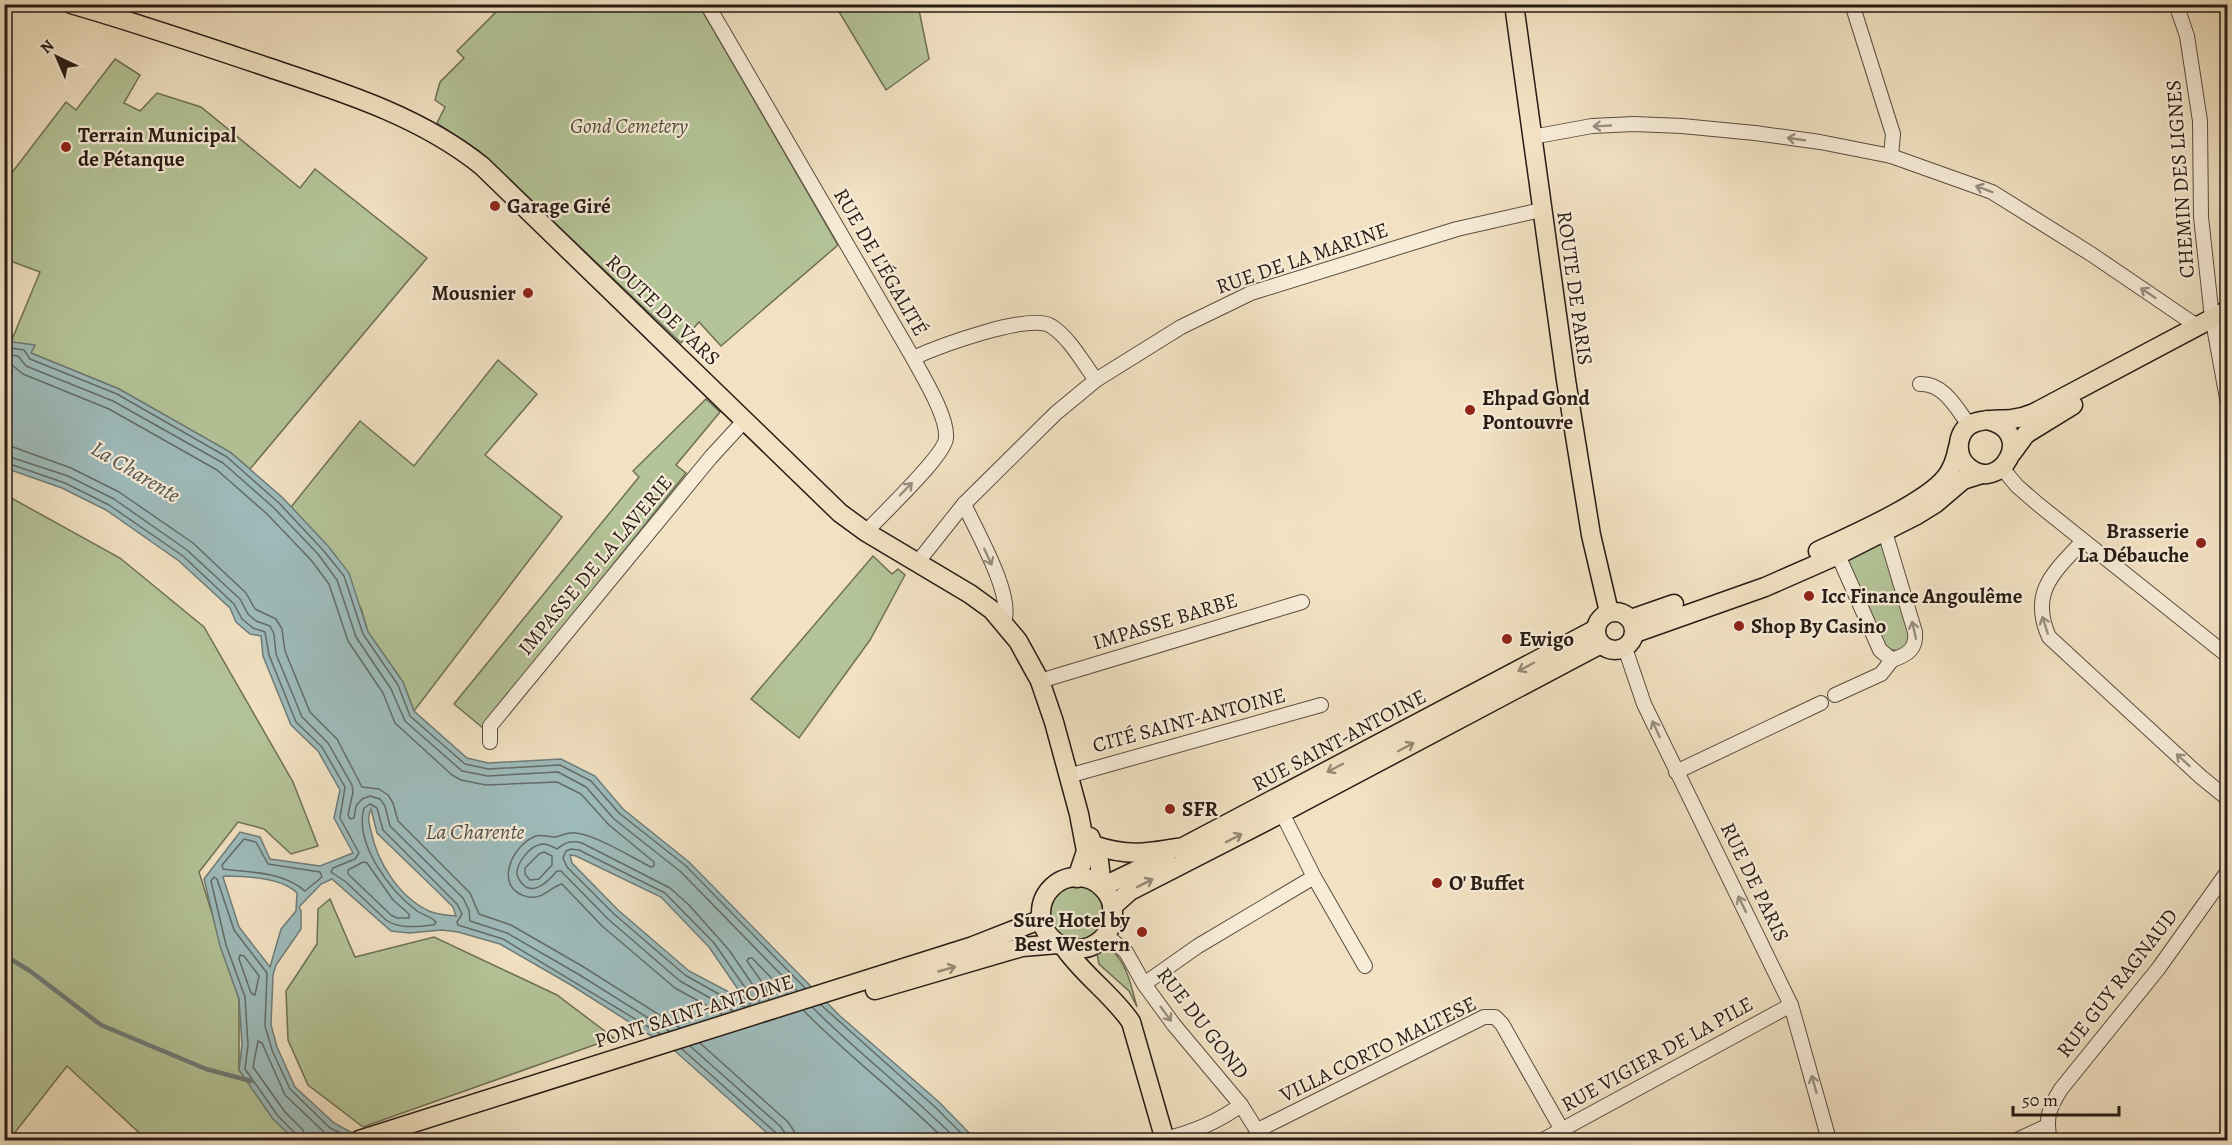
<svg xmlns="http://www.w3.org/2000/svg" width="2232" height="1145" font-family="Alegreya,serif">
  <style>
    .green { fill: #b4c498; stroke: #6e7056; stroke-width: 1.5 }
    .water { fill: #9ebcbc; stroke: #6e7c79; stroke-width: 1.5; fill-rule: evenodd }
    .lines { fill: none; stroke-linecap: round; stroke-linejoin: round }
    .shore { stroke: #626c68; stroke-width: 1.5 }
    .stream { stroke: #6e7c79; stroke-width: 4.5 }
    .minor-casing { stroke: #5a4d40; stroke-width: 16 }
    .major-casing { stroke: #271b15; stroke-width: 21 }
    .minor { stroke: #f7ecd8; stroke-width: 14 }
    .major { stroke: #f2e2c3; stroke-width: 18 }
    .oneway { stroke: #998e80 }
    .oneway2 { stroke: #978875 }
    .poi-dot { fill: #8f2418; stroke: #f7ecd8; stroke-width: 2 }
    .labels { text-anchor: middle; stroke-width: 4.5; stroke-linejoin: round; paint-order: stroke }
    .park-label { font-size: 21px; font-style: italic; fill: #514e3c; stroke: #f7ecd8 }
    .poi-label { font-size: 21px; font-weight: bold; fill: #271b15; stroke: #f7ecd8; text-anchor: start }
    .street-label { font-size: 21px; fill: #271b15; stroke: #f7ecd8 }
    .water-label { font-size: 22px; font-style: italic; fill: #51534f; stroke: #f7ecd8 }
  </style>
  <rect width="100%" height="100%" fill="#f2e2c3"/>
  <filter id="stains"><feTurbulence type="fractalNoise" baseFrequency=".00333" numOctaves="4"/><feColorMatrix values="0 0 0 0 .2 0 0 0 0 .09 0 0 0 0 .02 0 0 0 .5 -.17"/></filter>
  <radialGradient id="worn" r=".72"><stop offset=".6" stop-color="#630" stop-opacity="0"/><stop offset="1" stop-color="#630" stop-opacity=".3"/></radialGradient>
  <g class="green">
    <polygon points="499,5 699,5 838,245 721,346 699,322 681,343 479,151 437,123 445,107 435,100 440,82 464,58 457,51 501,7"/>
    <polygon points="835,5 918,5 929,59 886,90"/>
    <polygon points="115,59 140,75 124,103 140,111 157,93 201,107 300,188 315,169 427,258 250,469 230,452 119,389 31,353 34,345 11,342 40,272 5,259 4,183 66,102 76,110"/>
    <polygon points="498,360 537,394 485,455 562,517 414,711 403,682 368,632 361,608 291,507 360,421 414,466"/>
    <polygon points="706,399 720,412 676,465 686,473 483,728 454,704 639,477 633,471"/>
    <polygon points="4,494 120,558 204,627 293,782 318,846 291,854 264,829 238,822 199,872 239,999 239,1070 297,1140 147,1140 67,1066 9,1140 5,1140"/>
    <polygon points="1882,540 1910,637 1909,643 1899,651 1888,649 1883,642 1846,558"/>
    <polygon points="873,556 892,574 898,569 905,575 870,640 799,738 751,699"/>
    <circle cx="1076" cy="913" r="28"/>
    <polygon points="330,899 355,957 434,937 557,995 614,1038 363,1127 308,1085 288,1040 286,991 317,944 318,909"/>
    <path d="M1102 950H1112C1128 966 1131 986 1137 1007L1129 991 1099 964 1097 954Z"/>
  </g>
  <path class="water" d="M5 341 35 345 31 353 119 389 230 452 283 498 328 546 349 573 368 632 403 682 414 711 467 758 488 763 561 759 595 776 623 809 689 862 840 1016 939 1102 976 1140H775L675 1051 571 985 500 944 458 932 442 930 409 933 391 931 332 879 321 884 299 907 301 911V929L276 965 273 975 271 1025 277 1047 295 1087 334 1123 365 1140H295L273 1119 239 1070 242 1045 239 999 220 946 204 879 240 832 260 837 270 859 320 866 353 853 334 818 340 790 318 751 291 725 263 656 261 636 250 634 236 622 230 608 179 561 106 510 62 488 5 468ZM371 809 377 833 439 893 453 907 456 916C447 915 438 915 429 911 399 897 377 862 371 831 369 823 367 816 371 809ZM570 855 576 856 661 897 709 947 746 1001 689 971 618 910 572 863ZM225 876C245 876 283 878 297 893L296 911 281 929 270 967 239 927 223 877Z"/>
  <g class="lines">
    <g class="shore">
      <polyline points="4,347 24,350 30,359 117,394 227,457 279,503 323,550 344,576 363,634 398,685 410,716 465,764 488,769 560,765 591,781 619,813 686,866 805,988"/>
      <polyline points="4,354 18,356 26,366 113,401 223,463 274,508 318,554 337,580 356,637 391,689 405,721 462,771 488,776 558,772 586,787 614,819 681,872 797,991"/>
      <path d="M4 363 12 365 23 374 109 409 217 470 267 514 311 560 329 584 348 641 383 693 395 723 452 775 461 780 486 785 557 782 581 794 609 825 654 862V866L651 867C631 857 596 835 576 833 567 831 561 837 554 837 547 837 543 834 536 836 511 845 492 890 529 897 544 899 550 887 562 884L602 926 675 988 722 1014"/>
      <polyline points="4,446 13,447 71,468 119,492 193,543 246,593 255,609 276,619 282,629 285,651 310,712 337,739 362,787 379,789 388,795 393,803 398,821 470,893 479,914 511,925 582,966 680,1028"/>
      <polyline points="4,455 68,476 114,499 187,550 240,599 248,614 256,621 270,626 274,634 276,654 302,717 328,743 352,785 353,792 348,815 350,819 354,818 356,806 362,799 370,796 380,799 385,806 390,826 463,898 469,910 470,921 507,933 578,974 669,1031"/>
      <path d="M4 462 65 483 109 505 183 556 234 604 242 619 253 628 265 632 269 655 296 722 322 747 345 787 340 818 359 853 355 859 333 868 331 872 346 882 386 920C401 930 418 926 434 925L436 922C432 917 423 915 417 911 390 891 354 843 364 808L370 804 377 808 383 830 457 904 462 914 457 922 458 925 503 939 660 1034"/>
      <path d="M244 839 256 842 268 864 320 872 322 877 305 891C282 871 251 873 223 869L222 865Z"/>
      <polygon points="544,852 552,856 552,865 539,879 530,880 525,874 525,868 539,854"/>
      <polygon points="363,862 367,863 393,900 409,914 409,918 397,918 391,915 348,874 348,870"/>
      <polygon points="240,955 244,956 259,976 255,995 251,993 239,959"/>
      <polyline points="769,1000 766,988 747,961 749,958 752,958 787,994"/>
      <polyline points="821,1005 935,1107 968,1140"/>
      <polyline points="746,1007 740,1006 685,975 614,914 567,867 563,858 566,851 571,849 579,850 665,893 714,943 751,996 752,1002 748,1006"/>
      <path d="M813 1008C859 1054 912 1094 957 1140"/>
      <path d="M733 1011 680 981 608 919 561 871H557C546 884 528 901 517 875 516 863 530 845 543 844 548 844 553 847 557 849 566 842 571 840 582 843L670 888 689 905 729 950 757 991 759 1002"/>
      <path d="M804 1011C848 1056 900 1095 945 1140"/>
      <polyline points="700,1043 788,1122 794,1131 795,1140"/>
      <polyline points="690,1046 780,1126 785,1133 786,1140"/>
      <polyline points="682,1049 775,1132 779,1140"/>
      <polyline points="298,1140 297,1135 278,1116 245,1069 248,1045 245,997 226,945 211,881 214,877 217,879 234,930 267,973 265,1026 272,1050 290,1089 330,1128 349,1137"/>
      <polyline points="306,1140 303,1130 285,1112 253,1067 258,1041 262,1043 285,1095 325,1133 339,1140"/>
    </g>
    <polyline class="stream" points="4,955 30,971 101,1025 206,1069 251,1081"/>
    <g class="minor-casing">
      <g id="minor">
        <path d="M707 4 913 358C923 377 948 417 946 438 945 456 881 515 866 532"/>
        <polyline points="1852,4 1893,134 1891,156"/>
        <polyline points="2176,4 2187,36 2200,121 2201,217 2212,318"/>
        <polyline points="117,17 129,4"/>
        <polyline points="1532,137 1592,126 1634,124 1682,126 1755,133 1820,142 1891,156 1992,192 2091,254 2197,326"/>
        <polyline points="2214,327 2228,404"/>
        <path d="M913 358C937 347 1030 312 1051 326 1070 338 1083 363 1096 380"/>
        <path d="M1920 384C1944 383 1957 409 1969 425"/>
        <polyline points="2002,468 2017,486 2039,505 2228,656"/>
        <path d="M964 504C976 531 1014 595 1004 622"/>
        <path d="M2083 541C2054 572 2029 592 2049 637L2201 777 2228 799"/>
        <path d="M1838 555 1880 650 1892 660C1907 655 1917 649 1915 632L1885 532"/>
        <polyline points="917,563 964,504 1056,413 1096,380 1181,327 1251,293 1457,229 1541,210"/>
        <polyline points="1625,648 1644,704 1791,1005 1829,1140"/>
        <polyline points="1040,681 1302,602"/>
        <polyline points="1835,695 1881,674 1892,660"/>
        <polyline points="490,742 490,726 711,457 745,420"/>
        <polyline points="1676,772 1821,703"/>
        <polyline points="1068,776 1321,705"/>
        <polyline points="1282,813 1314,877 1365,966"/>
        <polyline points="1106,935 1126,952 1144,984 1174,1025 1241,1105 1263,1140"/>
        <polyline points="1144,984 1198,946 1314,877"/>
        <polyline points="1258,1130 1484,1017 1495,1017 1502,1024 1562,1130"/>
        <path d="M1164 1139C1191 1133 1219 1121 1241 1105"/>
        <polyline points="1543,1140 1791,1005"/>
        <polyline points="2017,1140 2047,1126"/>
        <path d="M2050 1140C2045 1118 2049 1108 2061 1089L2158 969 2228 871"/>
      </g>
    </g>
    <g class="major-casing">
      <g id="major">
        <path d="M71 4C137 23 202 45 267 67 342 92 420 116 482 166L840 513 866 532 970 594 992 610 1018 641 1040 681 1054 722 1079 814 1086 851 1077 878"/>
        <polyline points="1514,4 1566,380 1591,535 1609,612"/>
        <path d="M1987 420C2038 431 2000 495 1968 467 1961 461 1958 452 1959 443 1963 415 1992 421 2012 419 2020 418 2027 416 2034 413L2228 310"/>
        <polyline points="2012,453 2026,434 2073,405"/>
        <path d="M1818 551C1850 536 1926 503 1946 477 1953 468 1956 458 1958 447"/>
        <circle cx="1615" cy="631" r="19"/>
        <polyline points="1631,619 1674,604"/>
        <polyline points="1635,633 1765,587 1838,555 1915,516 1936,503 1963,480 1982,474"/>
        <polyline points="1090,837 1099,861 1102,887"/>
        <path d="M1093 845C1129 857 1147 853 1183 847L1596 629"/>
        <circle cx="1077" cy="913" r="36"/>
        <polyline points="1102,887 1166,856"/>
        <polyline points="1112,907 1130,891 1282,813 1601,644"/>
        <path d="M1064 947C1083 975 1112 994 1131 1022L1165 1140"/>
        <polyline points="875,990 1022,947 1058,944"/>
        <polyline points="359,1140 973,946 1042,919"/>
      </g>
    </g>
    <use href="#minor" class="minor"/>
    <use href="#major" class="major"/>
  </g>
  <defs><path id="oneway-shaft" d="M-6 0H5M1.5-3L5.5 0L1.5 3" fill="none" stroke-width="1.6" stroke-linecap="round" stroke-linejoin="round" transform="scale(1.5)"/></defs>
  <g class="oneway">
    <use href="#oneway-shaft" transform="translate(1602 126) rotate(177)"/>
    <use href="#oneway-shaft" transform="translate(1796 139) rotate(-172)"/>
    <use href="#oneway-shaft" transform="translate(1984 189) rotate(-160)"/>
    <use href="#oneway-shaft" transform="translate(2148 293) rotate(-146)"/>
    <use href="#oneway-shaft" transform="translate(906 489) rotate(-46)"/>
    <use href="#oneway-shaft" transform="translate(988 557) rotate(65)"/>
    <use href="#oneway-shaft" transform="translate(2045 625) rotate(-108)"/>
    <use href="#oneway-shaft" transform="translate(1914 630) rotate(-103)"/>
    <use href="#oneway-shaft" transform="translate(1656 729) rotate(-115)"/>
    <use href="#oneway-shaft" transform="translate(2183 760) rotate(-137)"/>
    <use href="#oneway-shaft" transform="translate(1742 904) rotate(-116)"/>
    <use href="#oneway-shaft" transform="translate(1166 1014) rotate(54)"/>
    <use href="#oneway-shaft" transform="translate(1814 1084) rotate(-106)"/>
  </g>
  <g class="oneway2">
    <use href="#oneway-shaft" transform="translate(1526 667) rotate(152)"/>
    <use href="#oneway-shaft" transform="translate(1406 747) rotate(-28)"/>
    <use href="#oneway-shaft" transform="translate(1335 768) rotate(152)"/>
    <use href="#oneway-shaft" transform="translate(1234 838) rotate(-27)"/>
    <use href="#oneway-shaft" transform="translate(1145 883) rotate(-27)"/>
    <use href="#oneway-shaft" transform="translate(947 969) rotate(-16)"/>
  </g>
  <g class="poi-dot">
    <circle cx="66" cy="147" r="6"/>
    <circle cx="495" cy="206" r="6"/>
    <circle cx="528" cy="293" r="6"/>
    <circle cx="1470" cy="410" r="6"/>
    <circle cx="2201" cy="543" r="6"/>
    <circle cx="1809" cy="596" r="6"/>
    <circle cx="1739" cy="626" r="6"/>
    <circle cx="1507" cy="639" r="6"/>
    <circle cx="1170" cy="809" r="6"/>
    <circle cx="1437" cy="883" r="6"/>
    <circle cx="1142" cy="932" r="6"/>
  </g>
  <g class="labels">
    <g class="park-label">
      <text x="629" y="133">Gond Cemetery</text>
    </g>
    <g class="poi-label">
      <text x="78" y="142">Terrain Municipal<tspan x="78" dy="24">de Pétanque</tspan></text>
      <text x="507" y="213">Garage Giré</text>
      <text x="516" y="300" text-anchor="end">Mousnier</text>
      <text x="1482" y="405">Ehpad Gond<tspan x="1482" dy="24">Pontouvre</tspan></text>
      <text x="2189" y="538" text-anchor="end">Brasserie<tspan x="2189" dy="24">La Débauche</tspan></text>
      <text x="1821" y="603">Icc Finance Angoulême</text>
      <text x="1751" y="633">Shop By Casino</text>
      <text x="1519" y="646">Ewigo</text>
      <text x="1182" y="816">SFR</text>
      <text x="1449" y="890">O' Buffet</text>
      <text x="1130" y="927" text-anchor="end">Sure Hotel by<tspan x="1130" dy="24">Best Western</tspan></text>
    </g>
    <g class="street-label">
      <text transform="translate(2180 179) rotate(-94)" y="7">CHEMIN DES LIGNES</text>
      <text transform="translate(1302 258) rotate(-19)" y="7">RUE DE LA MARINE</text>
      <text transform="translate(881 262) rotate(60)" y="7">RUE DE L'ÉGALITÉ</text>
      <text transform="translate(1575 288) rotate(82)" y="7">ROUTE DE PARIS</text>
      <text transform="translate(663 310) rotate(44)" y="7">ROUTE DE VARS</text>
      <text transform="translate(595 565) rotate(-50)" y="7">IMPASSE DE LA LAVERIE</text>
      <text transform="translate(1165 621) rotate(-17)" y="7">IMPASSE BARBE</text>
      <text transform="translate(1189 720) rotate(-15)" y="7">CITÉ SAINT-ANTOINE</text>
      <text transform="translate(1339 740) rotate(-28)" y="7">RUE SAINT-ANTOINE</text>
      <text transform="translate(1755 882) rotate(64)" y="7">RUE DE PARIS</text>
      <text transform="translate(2117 983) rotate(-52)" y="7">RUE GUY RAGNAUD</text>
      <text transform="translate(694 1011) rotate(-17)" y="7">PONT SAINT-ANTOINE</text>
      <text transform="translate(1203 1023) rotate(52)" y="7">RUE DU GOND</text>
      <text transform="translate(1378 1049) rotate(-26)" y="7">VILLA CORTO MALTESE</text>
      <text transform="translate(1657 1054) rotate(-29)" y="7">RUE VIGIER DE LA PILE</text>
    </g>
    <g class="water-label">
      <text transform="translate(136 471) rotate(31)" y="8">La Charente</text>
      <text x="475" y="839">La Charente</text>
    </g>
  </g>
  <rect width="2232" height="1145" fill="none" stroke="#f2e2c3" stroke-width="24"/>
  <rect x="6" y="6" width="2220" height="1133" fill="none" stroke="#271b15" stroke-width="3"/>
  <rect x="12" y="12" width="2208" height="1121" fill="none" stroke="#271b15" stroke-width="1.5"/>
  <g transform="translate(57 57) rotate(316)" stroke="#f7ecd8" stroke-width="4.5" paint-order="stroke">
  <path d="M0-4.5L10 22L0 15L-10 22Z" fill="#271b15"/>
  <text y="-9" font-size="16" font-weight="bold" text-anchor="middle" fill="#271b15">N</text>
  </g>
  <path d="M2013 1106v9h106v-9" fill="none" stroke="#271b15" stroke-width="3"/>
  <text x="2022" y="1106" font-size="18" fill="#271b15" stroke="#f7ecd8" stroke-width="4.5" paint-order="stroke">50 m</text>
  <rect width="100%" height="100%" filter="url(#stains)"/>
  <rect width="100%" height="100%" fill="url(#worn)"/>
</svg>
